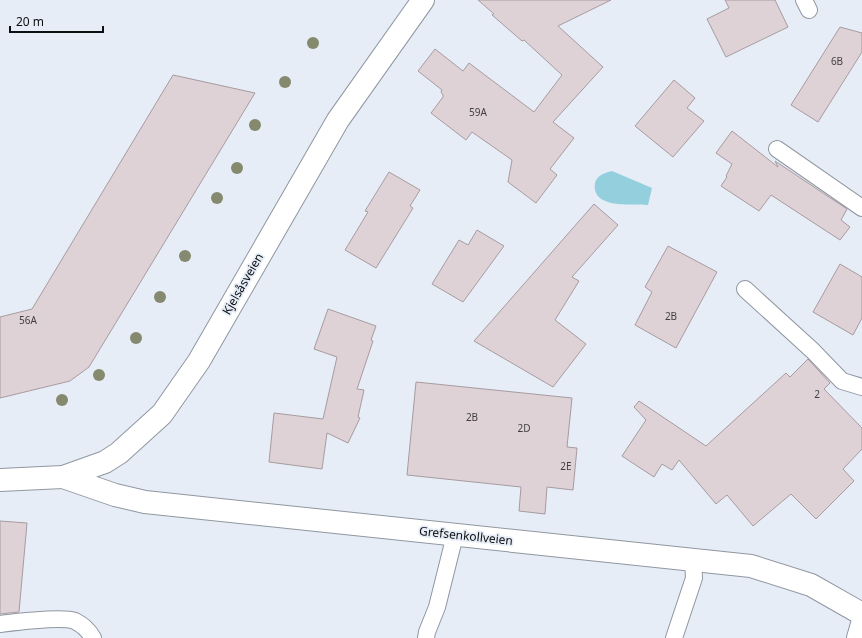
<svg xmlns="http://www.w3.org/2000/svg" width="862" height="638" font-family="'Noto Sans',sans-serif">
  <style>
    .water { fill: #94cfdd }
    .building { fill: #dfd2d7; stroke: #a79b9f }
    .lines { fill: none; stroke-linecap: round; stroke-linejoin: round }
    .service-casing { stroke: #9097a0; stroke-width: 18 }
    .minor-casing { stroke: #9097a0; stroke-width: 24 }
    .tertiary-casing { stroke: #9097a0; stroke-width: 24 }
    .service { stroke: #fff; stroke-width: 16 }
    .minor { stroke: #fff; stroke-width: 22 }
    .tertiary { stroke: #fff; stroke-width: 22 }
    .tree { fill: #858a6f }
    .labels { text-anchor: middle; stroke-width: 3.5; stroke-linejoin: round; paint-order: stroke }
    .number-label { font-size: 10px; fill: #414043 }
    .street-label { font-size: 12px; fill: #0c0f12; stroke: #e6edf7 }
  </style>
  <rect width="100%" height="100%" fill="#e6edf7"/>
  <path class="water" d="M612 171 652 188 648 205C631 204 591 209 595 183 597 175 605 173 612 171Z"/>
  <g class="building">
    <polygon points="478,0 611,0 558,26 603,67 553,122 574,138 550,169 557,175 536,203 508,182 512,160 472,132 466,140 431,113 443,97 443,95 441,92 442,90 418,71 435,49 463,71 469,63 534,112 562,75 524,40 522,41 492,15 494,14"/>
    <polygon points="725,0 775,0 788,27 726,57 707,19 729,8"/>
    <polygon points="840,27 862,33 862,52 818,122 791,105"/>
    <polygon points="173,75 255,93 89,367 70,381 0,398 0,317 32,309"/>
    <polygon points="674,80 695,98 687,108 704,121 673,157 635,126"/>
    <polygon points="732,131 778,167 775,161 847,209 841,220 850,227 840,240 771,195 759,211 721,186 727,177 726,176 732,164 716,153"/>
    <polygon points="389,172 420,190 410,206 413,208 376,268 345,250 368,212 365,211"/>
    <polygon points="594,204 618,225 572,277 579,281 555,320 586,344 553,387 474,341"/>
    <polygon points="477,230 504,246 463,302 432,284 459,240 468,245"/>
    <polygon points="668,246 717,272 676,348 635,325 652,292 645,287"/>
    <polygon points="840,264 862,277 862,318 853,335 813,312"/>
    <polygon points="328,309 376,326 371,340 373,341 357,389 364,390 358,417 360,418 348,443 327,433 322,469 269,462 274,413 323,419 337,357 314,349"/>
    <polygon points="808,359 830,383 824,389 862,428 862,449 843,469 854,481 816,519 791,494 753,526 727,495 716,504 679,460 672,470 662,464 654,477 622,456 646,420 634,407 639,401 706,446 786,373 790,377"/>
    <polygon points="416,382 572,398 567,447 577,448 573,490 547,487 545,514 519,511 521,487 407,475"/>
    <polygon points="0,521 27,523 19,612 0,614"/>
  </g>
  <g class="lines">
    <g class="service-casing">
      <g id="service">
        <polyline points="804,0 809,10"/>
        <polyline points="777,149 862,208"/>
        <polyline points="745,289 813,351 842,381 862,387"/>
        <path d="M0 624C16 622 62 616 75 621 83 625 89 631 93 638"/>
        <polyline points="426,638 427,632 437,607 455,535"/>
        <polyline points="674,638 694,578 693,560"/>
      </g>
    </g>
    <g class="minor-casing">
      <polyline id="minor" points="858,638 862,624"/>
    </g>
    <g class="tertiary-casing">
      <g id="tertiary">
        <polyline points="63,477 115,495 145,502 751,566 811,585 862,614"/>
        <polyline points="0,480 63,477 105,462 119,453 162,414 199,361 338,120 423,0"/>
      </g>
    </g>
    <use href="#service" class="service"/>
    <use href="#minor" class="minor"/>
    <use href="#tertiary" class="tertiary"/>
  </g>
  <g class="tree">
    <circle cx="313" cy="43" r="6"/>
    <circle cx="285" cy="82" r="6"/>
    <circle cx="255" cy="125" r="6"/>
    <circle cx="237" cy="168" r="6"/>
    <circle cx="217" cy="198" r="6"/>
    <circle cx="185" cy="256" r="6"/>
    <circle cx="160" cy="297" r="6"/>
    <circle cx="136" cy="338" r="6"/>
    <circle cx="99" cy="375" r="6"/>
    <circle cx="62" cy="400" r="6"/>
  </g>
  <g class="labels">
    <g class="number-label">
      <text x="837" y="65">6B</text>
      <text x="478" y="116">59A</text>
      <text x="671" y="320">2B</text>
      <text x="28" y="324">56A</text>
      <text x="817" y="398">2</text>
      <text x="472" y="421">2B</text>
      <text x="524" y="432">2D</text>
      <text x="566" y="470">2E</text>
    </g>
    <g class="street-label">
      <text transform="translate(243 284) rotate(-60)" y="4">Kjelsåsveien</text>
      <text transform="translate(466 536) rotate(6)" y="4">Grefsenkollveien</text>
    </g>
  </g>
  <path d="M10 26v6h93v-6" fill="none" stroke="#0c0f12" stroke-width="2"/>
  <text x="16" y="26" font-size="12" fill="#0c0f12" stroke="#e6edf7" stroke-width="3" paint-order="stroke">20 m</text>
</svg>
